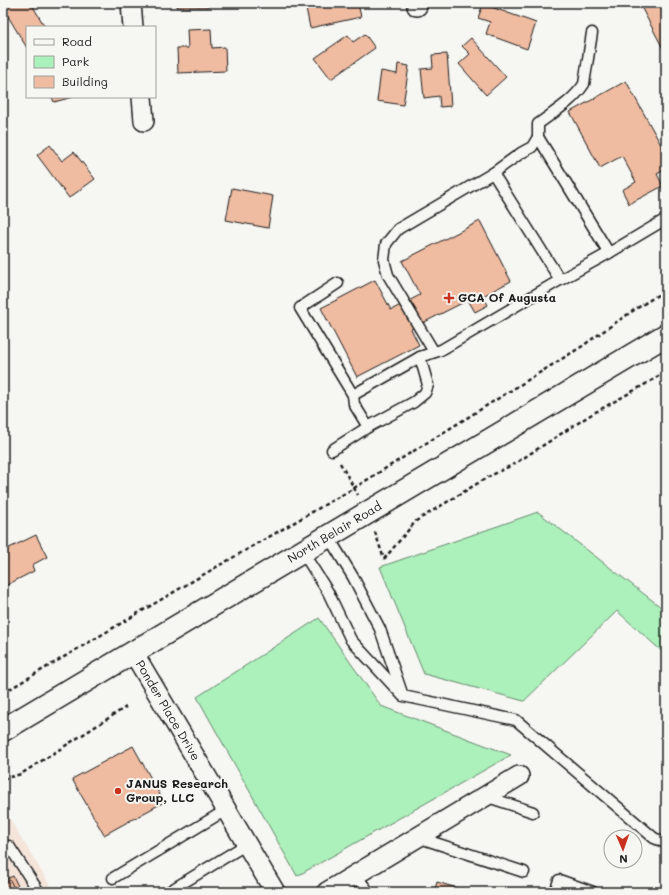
<svg xmlns="http://www.w3.org/2000/svg" width="669" height="895" font-family="Mali,sans-serif">
  <style>
    .built { fill: #f4e4da }
    .green { fill: #acf0bb; stroke: #64866c }
    .building { fill: #efbba1; stroke: #1c1c1c }
    .lines { fill: none; stroke-linecap: round; stroke-linejoin: round }
    .service-casing { stroke: #1c1c1c; stroke-width: 13 }
    .minor-casing { stroke: #1c1c1c; stroke-width: 22 }
    .secondary-casing { stroke: #1c1c1c; stroke-width: 25 }
    .path { stroke: #1c1c1c; stroke-width: 2.5; stroke-dasharray: 4 3; stroke-linecap: butt }
    .service { stroke: #f6f6f2; stroke-width: 10 }
    .minor { stroke: #f6f6f2; stroke-width: 19 }
    .secondary { stroke: #f6f6f2; stroke-width: 22 }
    .poi-dot { fill: #c8321e; stroke: #f6f6f2; stroke-width: 1.5 }
    .labels { text-anchor: middle; stroke-width: 4; stroke-linejoin: round; paint-order: stroke }
    .poi-label { font-size: 12px; font-weight: bold; fill: #1c1c1c; stroke: #f6f6f2; text-anchor: start }
    .street-label { font-size: 12px; fill: #1c1c1c; stroke: #f6f6f2 }
  </style>
  <rect width="100%" height="100%" fill="#f6f6f2"/>
  <filter id="ink" filterUnits="userSpaceOnUse"><feTurbulence type="fractalNoise" baseFrequency=".025" numOctaves="2"/><feDisplacementMap in="SourceGraphic" scale="8" xChannelSelector="R" yChannelSelector="G"/><feConvolveMatrix kernelMatrix="1 2 1 2 8 2 1 2 1" color-interpolation-filters="sRGB"/></filter>
  <g filter="url(#ink)">
    <polygon class="built" points="3,808 54,892 3,892"/>
    <g class="green">
      <polygon points="538,512 666,611 666,655 617,611 524,701 424,674 380,567"/>
      <polygon points="319,618 381,706 511,755 297,876 197,697"/>
    </g>
    <g class="building">
      <polygon points="11,3 31,3 45,27 27,27 27,48 3,8"/>
      <rect x="177" y="3" width="31" height="4"/>
      <polygon points="305,3 358,3 361,17 310,28"/>
      <polygon points="639,3 666,3 666,54"/>
      <polygon points="483,4 536,23 527,49 486,34 490,22 478,18"/>
      <polygon points="211,29 212,48 225,47 226,71 178,73 177,48 188,48 187,30"/>
      <polygon points="365,34 375,48 331,79 315,58 348,35 353,42"/>
      <polygon points="471,38 506,77 486,95 459,64 470,54 462,46"/>
      <polygon points="447,54 451,106 440,107 439,96 424,98 421,69 433,68 432,55"/>
      <polygon points="398,64 409,66 403,105 377,101 381,71 397,74"/>
      <polygon points="626,81 666,154 666,169 657,174 663,186 629,204 622,190 636,182 622,156 600,168 570,112"/>
      <polygon points="52,97 73,97 54,102"/>
      <polygon points="50,145 62,161 74,152 95,179 69,198 37,155"/>
      <polygon points="232,188 273,196 268,228 226,220"/>
      <polygon points="480,221 511,281 483,296 488,305 475,312 468,300 411,329 419,345 357,377 321,308 375,280 391,310 420,295 402,261"/>
      <polygon points="36,535 47,557 32,565 34,571 3,587 3,551"/>
      <polygon points="133,746 164,802 104,835 72,779"/>
      <polygon points="13,876 21,892 3,892 3,881"/>
      <polygon points="10,880 16,892 3,892 3,884"/>
      <polygon points="437,882 470,892 434,892"/>
    </g>
    <g class="lines">
      <g class="service-casing">
        <g id="service">
          <path d="M592 33 584 84C573 101 554 112 538 124V137L609 253"/>
          <polyline points="493,173 560,280"/>
          <polyline points="338,283 300,308 353,395 354,404 368,427 414,402 425,393 428,385 420,357"/>
          <polyline points="434,352 388,275 384,260 386,244 398,229 493,173 521,153 532,147 538,137"/>
          <polyline points="353,395 420,357 441,350 560,280 609,253 666,219"/>
          <polyline points="332,450 368,427"/>
          <polyline points="328,536 353,577 380,629 402,693"/>
          <polyline points="302,551 328,592 351,640 403,696 516,720 654,838 666,843"/>
          <polyline points="485,796 533,812"/>
          <polyline points="417,837 524,872"/>
          <polyline points="3,850 9,846 39,892"/>
          <polyline points="355,875 369,892"/>
          <polyline points="113,878 226,810"/>
          <polyline points="168,892 247,844"/>
          <polyline points="555,892 559,880 593,892"/>
        </g>
      </g>
      <g class="minor-casing">
        <g id="minor">
          <polyline points="131,3 133,27"/>
          <polyline points="417,3 417,6"/>
          <polyline points="142,97 144,121"/>
          <path id="s1" d="M133 652 275 892"/>
          <polyline points="327,892 519,776"/>
        </g>
      </g>
      <g class="secondary-casing">
        <g id="secondary">
          <path id="s2" d="M3 730 666 335"/>
        </g>
      </g>
      <g class="path">
        <polyline points="340,463 358,495"/>
        <polyline points="375,532 384,559"/>
        <polyline points="384,559 416,521 488,477 514,464 592,414 651,381 666,371"/>
        <path d="M3 693 213 569 354 488 581 347C609 327 636 308 666 290"/>
        <polyline points="3,779 21,774 126,707"/>
      </g>
      <use href="#service" class="service"/>
      <use href="#minor" class="minor"/>
      <use href="#secondary" class="secondary"/>
    </g>
  </g>
  <g class="poi-dot">
    <path d="M447 292h4v4h4v4h-4v4h-4v-4h-4v-4h4z"/>
    <circle cx="118" cy="791" r="4"/>
  </g>
  <g class="labels">
    <g class="poi-label">
      <text x="458" y="302">GCA Of Augusta</text>
      <text x="126" y="788">JANUS Research<tspan x="126" dy="14">Group, LLC</tspan></text>
    </g>
    <g class="street-label">
      <text dy="4" stroke="none"><textPath href="#s2" startOffset="386">North Belair Road</textPath></text>
      <text dy="4" stroke="none"><textPath href="#s1" startOffset="68">Ponder Place Drive</textPath></text>
    </g>
  </g>
  <rect width="669" height="895" fill="none" stroke="#f6f6f2" stroke-width="16"/>
  <rect x="8" y="8" width="653" height="879" fill="none" stroke="#1c1c1c" stroke-width="1.5" filter="url(#ink)"/>
  <rect x="26" y="26" width="130" height="72" fill="#f6f6f2" stroke="#9f9f9c"/>
  <rect x="34" y="39" width="20" height="6" fill="#f6f6f2" stroke="#9f9f9c"/>
  <text x="62" y="46" font-size="12" fill="#1c1c1c">Road</text>
  <rect x="34" y="56" width="20" height="12" fill="#acf0bb" stroke="#9f9f9c"/>
  <text x="62" y="66" font-size="12" fill="#1c1c1c">Park</text>
  <rect x="34" y="76" width="20" height="12" fill="#efbba1" stroke="#9f9f9c"/>
  <text x="62" y="86" font-size="12" fill="#1c1c1c">Building</text>
  <g transform="translate(623 849) rotate(178)"><circle r="19" fill="#f6f6f2" stroke="#9f9f9c"/>
  <path d="M0-3L7 15L0 10L-7 15Z" fill="#c8321e"/>
  <text y="-6" font-size="11" font-weight="bold" text-anchor="middle" fill="#1c1c1c">N</text>
  </g>
</svg>
